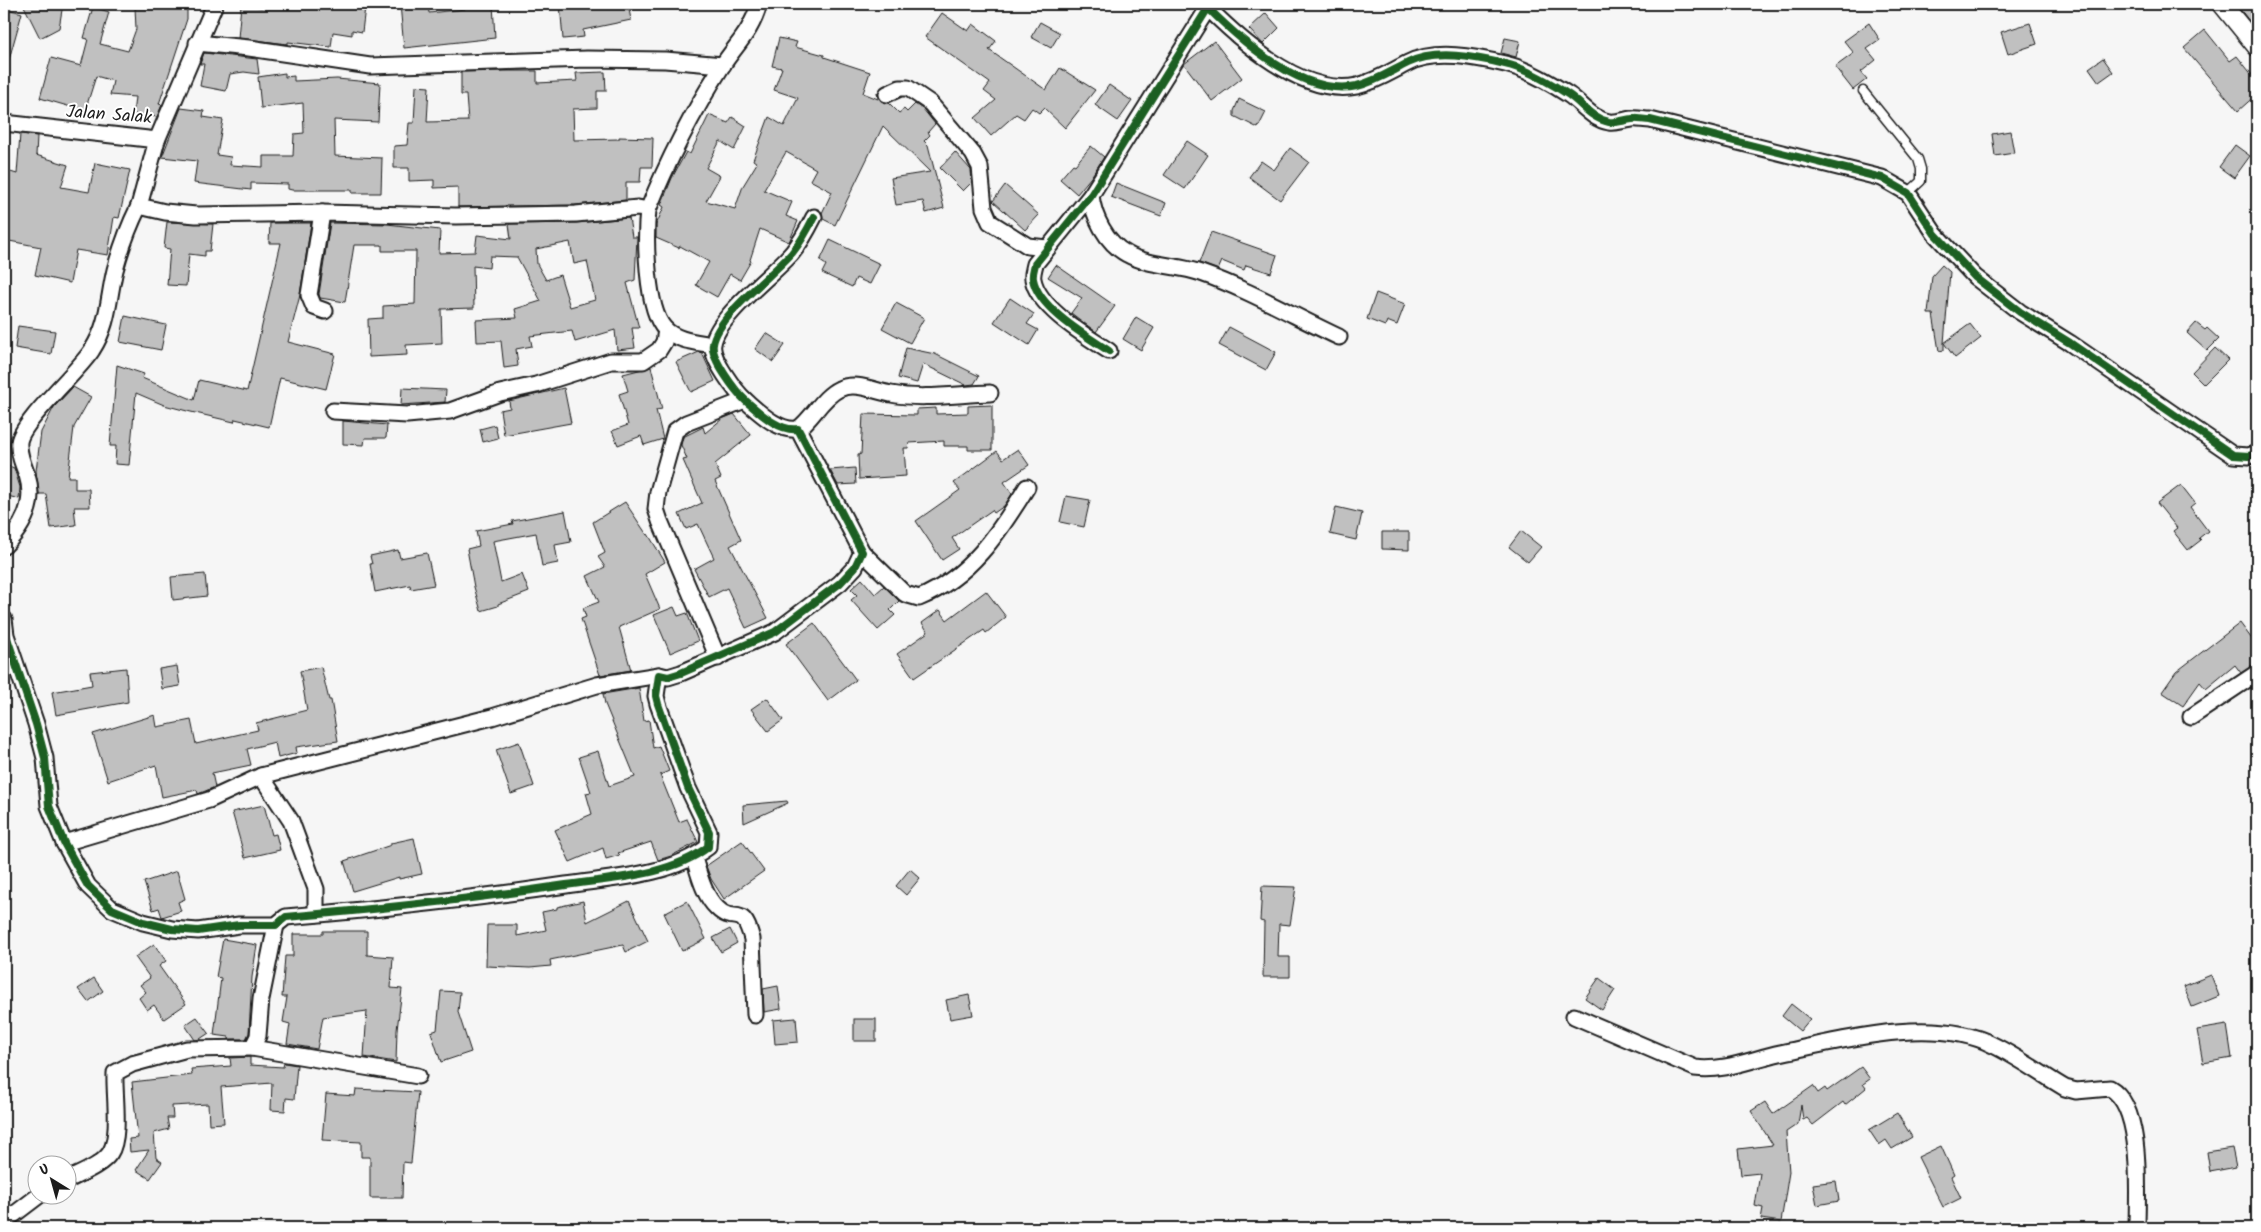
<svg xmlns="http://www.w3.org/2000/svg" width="2261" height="1232" font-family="Kalam,sans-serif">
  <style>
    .building { fill: #c0c0c0; stroke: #1c1c1c; fill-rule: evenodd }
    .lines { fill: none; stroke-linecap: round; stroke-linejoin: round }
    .service-casing { stroke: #1c1c1c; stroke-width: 11 }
    .minor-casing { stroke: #1c1c1c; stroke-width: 19 }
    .tertiary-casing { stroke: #1c1c1c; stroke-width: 21 }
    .service { stroke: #fff; stroke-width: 8 }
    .minor { stroke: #fff; stroke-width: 15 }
    .tertiary { stroke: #fff; stroke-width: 18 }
    .cycleway-casing { stroke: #fff; stroke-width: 11 }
    .cycleway { stroke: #1b5e20; stroke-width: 8 }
    .labels { text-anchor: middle; stroke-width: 4; stroke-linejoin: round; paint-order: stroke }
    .street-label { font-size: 18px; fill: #1c1c1c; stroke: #fff }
  </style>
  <rect width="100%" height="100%" fill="#f6f6f6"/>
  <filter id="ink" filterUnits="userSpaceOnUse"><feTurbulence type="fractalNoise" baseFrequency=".02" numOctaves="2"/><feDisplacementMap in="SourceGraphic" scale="10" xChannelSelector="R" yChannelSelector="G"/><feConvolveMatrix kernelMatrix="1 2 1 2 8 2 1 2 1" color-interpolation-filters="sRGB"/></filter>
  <g filter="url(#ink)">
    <g class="building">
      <polygon points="23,4 63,4 59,28 40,38"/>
      <polygon points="271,4 338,4 365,7 362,32 352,30 352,35 333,32 331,47 288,42 288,44 238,38 241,5 270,8"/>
      <polygon points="400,4 428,4 429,13 465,9 465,6 475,6 474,4 493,4 495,38 404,48"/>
      <polygon points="560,4 577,4 577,8 597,4 628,4 631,20 583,30 584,37 563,39"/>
      <polygon points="2236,4 2257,4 2257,16 2250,22"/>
      <polygon points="187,5 187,19 159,104 162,105 157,117 133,114 135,97 110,95 113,81 96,76 85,111 40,98 51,58 81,66 88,39 84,38 93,7 109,12 100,44 128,51 136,29 135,7"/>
      <polygon points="4,8 22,13 8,63 4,62"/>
      <polygon points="942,13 968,31 973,24 996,41 989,50 1046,90 1060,68 1095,90 1065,128 1044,108 1039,113 1032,108 1024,119 1016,114 991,136 975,118 996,100 984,91 990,83 925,37"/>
      <polygon points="1266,13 1279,28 1263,44 1249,29"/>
      <polygon points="1040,22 1060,33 1051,48 1031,37"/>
      <polygon points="1869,23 1880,40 1867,49 1876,60 1861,72 1867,79 1853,90 1835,67 1854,53 1844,41"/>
      <polygon points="2030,23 2037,44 2008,54 2001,32"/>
      <polygon points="2205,30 2230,61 2237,56 2257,81 2257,94 2238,111 2184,48"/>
      <polygon points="779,38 797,42 795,47 824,55 824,57 870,72 863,93 878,99 877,92 881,101 889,103 899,113 904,109 907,112 915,104 924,110 935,124 928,132 930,135 924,141 928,145 944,208 926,213 923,201 896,205 891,178 930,172 883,126 835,225 823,219 822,213 832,192 810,180 816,169 786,152 764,190 792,202 786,216 798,221 789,242 760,229 750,260 751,261 740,280 730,274 717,297 696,285 709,262 680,246 679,248 656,238 656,225 664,207 661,205 672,178 686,152 690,154 709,115 728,123 732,117 746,126 734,150 720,141 706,168 720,176 706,201 735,209 743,186 757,163 753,160 769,117 784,126 798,98 774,90 782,68 772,66"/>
      <polygon points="1505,38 1520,41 1516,57 1501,53"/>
      <polygon points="1214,41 1242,78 1212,101 1184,64"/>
      <polygon points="204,53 257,59 259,74 244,72 230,74 226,91 200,86 204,64 200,64"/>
      <polygon points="2103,58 2113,72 2099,82 2089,68"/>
      <polygon points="505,71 537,71 537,83 577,81 576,73 605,72 606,91 597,91 597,108 573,109 574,140 619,139 619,137 653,138 652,167 641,167 640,182 626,182 626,200 575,205 458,207 458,187 434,188 434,180 409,181 409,168 394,168 394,146 407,145 409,123 414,123 416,86 429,87 427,122 468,121 466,95 461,95 461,72"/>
      <polygon points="285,73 285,77 294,76 294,81 337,79 380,83 378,122 334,120 335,156 382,158 381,193 352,193 352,190 292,190 288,189 288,184 251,183 251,190 194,183 197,161 162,157 181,108 204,111 203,117 223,120 217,155 231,157 230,165 263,167 263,156 293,156 294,134 304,133 303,103 261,108 258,77"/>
      <polygon points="1109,85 1132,101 1118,121 1095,105"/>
      <polygon points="1239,99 1266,112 1258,128 1234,116 1234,111"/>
      <polygon points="2010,131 2014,153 1995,156 1992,134"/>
      <polygon points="20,134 37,136 36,155 68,165 61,187 89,192 95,163 130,170 119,218 114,217 108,255 76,250 70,283 35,275 41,247 4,240 4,170 17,174"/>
      <polygon points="1187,141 1208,155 1185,189 1164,175"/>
      <polygon points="2235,145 2250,156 2234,178 2219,167"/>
      <polygon points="1091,146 1104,157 1091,177 1077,194 1060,179 1073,164 1075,165"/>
      <polygon points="1290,148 1309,162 1280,200 1249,177 1261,161 1274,170"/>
      <polygon points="955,152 971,170 972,182 963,191 940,168"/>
      <polygon points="1116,183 1166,203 1161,216 1111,197"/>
      <polygon points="1005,185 1039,215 1025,230 993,201"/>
      <path d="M629 218 632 237H637L635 280 627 283 639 328H632L635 348 617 350 615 330 575 342 572 331 530 336 532 346 516 349 518 366 504 368 501 341 477 342 476 320 517 318 515 309 541 301 517 257 490 256 489 268 473 266 474 308 441 309 442 343 406 345 407 355 369 357 368 319 383 318V306L415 304 416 251H382V245H354L345 302 320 298 319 294 330 223 387 224 440 230 439 253 475 252 477 235 511 239 509 224 576 223ZM570 242 574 264 587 261 595 300 570 307 560 275 546 280 537 264 536 249Z"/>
      <polygon points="167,222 213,224 210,251 205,251 205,256 189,254 186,286 167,285 170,249 164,248"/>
      <polygon points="270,223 311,223 300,295 288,342 335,354 326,389 280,378 269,427 235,419 234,422 191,412 164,405 136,393 129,465 115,464 116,446 110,446 117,365 144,374 142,378 194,400 199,380 247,391 281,243 269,243"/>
      <polygon points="1211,232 1277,255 1271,273 1246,265 1244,270 1222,261 1218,270 1199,263"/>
      <polygon points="830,240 880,264 870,284 856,278 852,287 822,273 826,265 820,261"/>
      <polygon points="1056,265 1115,306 1096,332 1071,313 1082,298 1048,277"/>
      <polygon points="1942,265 1950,272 1944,343 1970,324 1981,338 1955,358 1944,343 1944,350 1939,351 1933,314 1928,314 1932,276"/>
      <polygon points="1376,293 1405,304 1397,325 1387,321 1385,326 1367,319"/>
      <polygon points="1010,298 1034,314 1027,324 1038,330 1029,345 994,322"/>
      <polygon points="896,303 924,318 910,343 882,328"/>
      <polygon points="125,316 166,325 161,350 120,342"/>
      <polygon points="1136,317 1154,328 1141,350 1123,339"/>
      <polygon points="2196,323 2205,330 2207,328 2219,339 2207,351 2187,333"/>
      <polygon points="18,326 55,331 51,354 15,348"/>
      <polygon points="1229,327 1276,352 1266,370 1219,345"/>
      <polygon points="766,333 785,345 773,362 755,349"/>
      <polygon points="906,348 935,354 979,376 974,384 966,385 923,364 917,383 898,378"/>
      <polygon points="2215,348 2228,360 2204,384 2192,372"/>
      <polygon points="699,352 702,353 715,381 691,392 676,362"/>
      <polygon points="651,367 662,409 656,410 663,439 644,445 641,436 618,445 612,431 628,425 619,394 628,391 623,374"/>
      <polygon points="73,387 91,397 74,427 68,477 75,477 75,489 89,489 90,507 74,507 76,525 51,528 46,494 39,494 36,471 41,432 54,407"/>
      <polygon points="402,388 446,390 445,402 401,405"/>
      <polygon points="564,388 571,423 504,435 500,410 510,408 509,401"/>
      <polygon points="992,405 992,450 968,450 968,446 944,446 944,441 909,443 908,448 904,448 906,476 859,479 858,455 861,454 863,414 917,415 917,409 936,408 936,414 968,413 968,406"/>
      <polygon points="734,414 751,435 715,464 721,478 715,481 741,540 730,546 768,618 746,628 727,588 709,597 694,569 714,558 698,524 686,529 679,514 702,503 683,460 687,459 681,445 683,437 703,427 705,433 722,419"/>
      <polygon points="343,421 387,425 386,438 365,438 364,445 343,444"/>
      <polygon points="495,425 498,438 483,442 480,429"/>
      <polygon points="1018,449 1029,465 1004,482 1012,494 1004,506 994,513 992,510 952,538 959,549 942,560 916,521 960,490 954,483 997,451 1003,459"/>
      <polygon points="4,464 14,468 20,487 19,499 4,495"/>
      <polygon points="855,468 856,484 838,485 830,470"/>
      <polygon points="2181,485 2195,503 2190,507 2208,531 2199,538 2201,540 2188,550 2173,531 2177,528 2157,503"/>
      <polygon points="1066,496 1090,500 1084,527 1060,522"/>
      <polygon points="625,502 647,535 648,534 665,562 645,574 660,609 619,627 631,670 600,675 581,619 586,617 583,608 599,602 587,576 605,567 598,557 605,553 593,522"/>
      <polygon points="1336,507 1362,513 1356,540 1330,534"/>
      <polygon points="565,511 571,542 555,545 558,563 542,566 536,533 493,541 501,582 522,574 529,592 498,604 498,606 481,611 474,587 467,549 479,546 476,531 513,524 512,521"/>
      <polygon points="1521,531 1541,547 1528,562 1509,547"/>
      <polygon points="1382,532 1409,532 1409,550 1382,549"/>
      <polygon points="398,550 400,558 427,553 434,585 411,589 410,585 375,592 370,564 372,564 370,556"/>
      <polygon points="205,574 207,596 173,600 171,577"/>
      <polygon points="862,579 875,594 884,586 899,601 890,610 895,615 878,630 851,600 857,595 851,589"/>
      <polygon points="986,591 1006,617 986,633 984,630 914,678 897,654 928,632 922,623 940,610 947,620"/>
      <polygon points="674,607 678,616 687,613 698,641 670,653 654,615"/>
      <polygon points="814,623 856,680 828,701 786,644"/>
      <polygon points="2240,623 2257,646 2257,663 2241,673 2235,665 2206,689 2200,682 2183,706 2162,692 2176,672"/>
      <polygon points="177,666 180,686 162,689 159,669"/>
      <polygon points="321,667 329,700 331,700 338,741 296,747 297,753 278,758 275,742 247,749 251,765 212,773 215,787 198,794 197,790 162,797 156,765 108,781 93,734 155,715 157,727 191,720 196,744 258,730 256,723 307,710 300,671"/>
      <polygon points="126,668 128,702 56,715 52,692 92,685 90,672"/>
      <polygon points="639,688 644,721 649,720 653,748 659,746 669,771 660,775 679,822 687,819 698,842 671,856 658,860 651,842 618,853 620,855 606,859 603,848 570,862 555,830 592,814 586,793 591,792 579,757 598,751 609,786 635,777 605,704 603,694"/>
      <polygon points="767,698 783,720 768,731 751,709"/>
      <polygon points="519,742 534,786 511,794 496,750"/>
      <polygon points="787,801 788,803 744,823 743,805"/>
      <polygon points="264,805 272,835 276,834 280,850 245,858 232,812"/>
      <polygon points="414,838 422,874 399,879 399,877 353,891 344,861 391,845 391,843"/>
      <polygon points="742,841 764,871 724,899 711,879 706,866"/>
      <polygon points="910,869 920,878 906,895 896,886"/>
      <polygon points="177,871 185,899 178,902 181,911 162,917 159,908 153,910 144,882"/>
      <polygon points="1262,886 1296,887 1290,925 1279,924 1278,957 1290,957 1290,977 1263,977 1264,922 1260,921"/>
      <polygon points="583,901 587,922 629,901 648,941 626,952 623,945 550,960 551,966 530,968 486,966 487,925 517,925 517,936 546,930 542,912 557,909 557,907"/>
      <polygon points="687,901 706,939 682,951 664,913"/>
      <polygon points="730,929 737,943 721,952 713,938"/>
      <polygon points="323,931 367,931 367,955 393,957 391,988 402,989 397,1030 396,1062 364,1057 367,1011 323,1017 317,1049 287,1044 290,1024 283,1022 287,997 282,997 285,956 293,956 293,934 323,934"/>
      <polygon points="223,939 257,945 252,977 249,1033 246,1039 229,1039 229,1037 214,1035 221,978 216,977"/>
      <polygon points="154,944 166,961 159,966 186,1004 164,1019 154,1005 147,1010 139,998 146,992 140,985 150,978 135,957"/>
      <polygon points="2211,975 2219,996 2192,1007 2184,986"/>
      <polygon points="94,978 103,991 88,1002 78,989"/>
      <polygon points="1599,978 1615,990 1602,1010 1585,998"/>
      <polygon points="778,986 781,1009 764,1012 763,989"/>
      <polygon points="441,991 460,992 458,1012 471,1052 441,1062 431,1032 437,1030"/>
      <polygon points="969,995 973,1015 950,1019 946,1000"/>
      <polygon points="1791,1004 1810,1019 1800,1031 1782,1016"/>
      <polygon points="197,1017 209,1033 200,1039 195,1040 185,1025"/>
      <polygon points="796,1018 798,1042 775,1044 773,1020"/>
      <rect x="854" y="1019" width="22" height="22"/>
      <polygon points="2227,1025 2232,1058 2203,1063 2197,1030"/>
      <polygon points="250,1057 250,1065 283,1067 284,1063 297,1065 294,1099 286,1098 285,1111 271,1110 272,1083 221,1087 224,1123 209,1124 208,1104 172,1106 173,1118 167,1118 169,1129 154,1133 156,1158 162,1162 150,1179 136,1170 149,1150 130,1152 129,1139 138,1138 132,1082 192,1075 191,1069 231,1066 230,1058"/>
      <polygon points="1861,1067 1870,1079 1863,1084 1866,1088 1845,1105 1843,1102 1813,1125 1807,1118 1803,1120 1801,1105 1798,1124 1786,1132 1789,1172 1781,1222 1761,1219 1763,1208 1755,1206 1760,1173 1741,1175 1738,1149 1773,1145 1751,1111 1765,1102 1773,1114 1813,1086 1818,1093 1825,1088 1827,1091"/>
      <polygon points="356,1089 418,1092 411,1163 403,1162 402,1198 370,1198 370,1157 361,1157 361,1142 322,1140 326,1094 355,1096"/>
      <polygon points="1897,1113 1912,1137 1892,1149 1886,1140 1879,1145 1869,1130"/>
      <polygon points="1941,1146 1954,1175 1951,1177 1961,1198 1943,1207 1918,1157"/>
      <polygon points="2232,1148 2236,1167 2210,1172 2207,1152"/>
      <polygon points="1836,1181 1839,1201 1817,1205 1813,1184"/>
    </g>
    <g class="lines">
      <g class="service-casing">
        <polyline id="service" points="1863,91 1918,159 1921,169 1921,181 1908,193"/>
      </g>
      <g class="minor-casing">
        <g id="minor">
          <polyline points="197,43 249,48 370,66 587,59 665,60 723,65"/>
          <polyline points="887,94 900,88 908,88 930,103 973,154 980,167 984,208 990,222 1028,246 1047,248"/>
          <polyline points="4,123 157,140 215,4"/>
          <path d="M157 140 139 206 165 212 196 215 322 213 456 216 576 214 638 208 648 210C645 237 646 310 665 329 677 341 697 342 712 345"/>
          <path d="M1091 195C1093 216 1106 243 1127 254 1148 266 1178 265 1201 273 1247 289 1294 316 1339 337"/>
          <path d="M648 210C668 160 693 112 722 66 737 43 751 33 759 4"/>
          <polyline points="322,213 309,295 314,307 325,311"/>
          <path d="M1109 351C1086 336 1038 308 1033 279 1032 274 1034 269 1035 264L1091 195 1208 8C1242 42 1304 97 1357 86 1377 81 1390 72 1408 63 1436 49 1475 57 1505 64 1524 68 1552 84 1569 95 1582 104 1592 119 1609 122 1617 123 1624 120 1632 119 1637 118 1644 120 1650 120L1882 178 1908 193 1935 234 1975 277 2020 312 2070 343 2233 455 2249 456 2257 453"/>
          <polyline points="333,411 407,415 450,411 500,393 536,385 611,361 643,361 659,350 664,342 666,330"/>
          <path d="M798 429C813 418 822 397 839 389 855 381 874 391 891 394 922 400 958 394 990 393"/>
          <path d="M4 546C23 527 36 503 27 475 23 465 18 453 19 442 22 421 79 371 92 350 109 324 108 299 115 270 121 248 129 226 139 206"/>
          <path d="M862 552 905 594 919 598C970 577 999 533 1027 487"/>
          <path d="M4 619 6 635 36 724 45 758 49 806 64 843 88 886 112 909 143 922 172 929 198 931 239 925H276L286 917C379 909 473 899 566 885 613 878 670 876 708 847L709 832 688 788 658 704 656 696 659 675 668 677 681 673 775 632 840 583 855 567 862 552 798 429C779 432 760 413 746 401 736 392 710 358 713 344 717 316 773 275 792 253 801 242 808 229 814 217"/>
          <polyline points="718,658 660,521 656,509 658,492 675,431 686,423 745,400"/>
          <polyline points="2191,717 2257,673"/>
          <polyline points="261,776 291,821 316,889 316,914"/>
          <polyline points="64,843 209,800 261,776 492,717 597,685 659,675"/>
          <path d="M694 858C699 874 704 896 717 908 735 926 742 902 752 939L755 1015"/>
          <path d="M1574 1016 1695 1068C1724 1072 1752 1059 1780 1053 1842 1040 1934 1015 1993 1045 2018 1057 2041 1074 2065 1088L2076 1091 2110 1088C2144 1107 2137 1194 2137 1228"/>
          <polyline points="252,1048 418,1076"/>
          <path d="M68 1180C81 1173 101 1166 110 1153 121 1136 114 1095 115 1073L132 1064 187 1049 252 1048 258 1036 261 999 276 925"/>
          <polyline points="4,1217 12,1216 41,1194"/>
        </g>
      </g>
      <g class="tertiary-casing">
        <polyline id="tertiary" points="2222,4 2257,47"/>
      </g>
      <use href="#service" class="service"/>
      <use href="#minor" class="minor"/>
      <use href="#tertiary" class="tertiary"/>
      <g class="cycleway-casing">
        <g id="cycleway">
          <path d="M1109 351C1086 336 1038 308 1033 279 1032 274 1034 269 1035 264L1091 195 1208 8C1242 42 1304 97 1357 86 1377 81 1390 72 1408 63 1436 49 1475 57 1505 64 1524 68 1552 84 1569 95 1582 104 1592 119 1609 122 1617 123 1624 120 1632 119 1637 118 1644 120 1650 120L1882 178 1908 193 1935 234 1975 277 2020 312 2070 343 2233 455 2249 456 2257 453"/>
          <path d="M4 619 6 635 36 724 45 758 49 806 64 843 88 886 112 909 143 922 172 929 198 931 239 925H276L286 917C379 909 473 899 566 885 613 878 670 876 708 847L709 832 688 788 658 704 656 696 659 675 668 677 681 673 775 632 840 583 855 567 862 552 798 429C779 432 760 413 746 401 736 392 710 358 713 344 717 316 773 275 792 253 801 242 808 229 814 217"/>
        </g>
      </g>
      <use href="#cycleway" class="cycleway"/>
    </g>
  </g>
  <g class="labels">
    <g class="street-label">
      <text transform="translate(109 114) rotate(4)" y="6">Jalan Salak</text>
    </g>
  </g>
  <rect width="2261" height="1232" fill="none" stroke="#fff" stroke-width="20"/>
  <rect x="10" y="10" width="2241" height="1212" fill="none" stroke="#1c1c1c" stroke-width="2" filter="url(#ink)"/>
  <g transform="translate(52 1180) rotate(323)"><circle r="24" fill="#ffffff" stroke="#a4a4a4"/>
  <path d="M0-4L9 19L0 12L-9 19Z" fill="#1c1c1c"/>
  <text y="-8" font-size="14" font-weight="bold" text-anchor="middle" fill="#1c1c1c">U</text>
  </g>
</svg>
